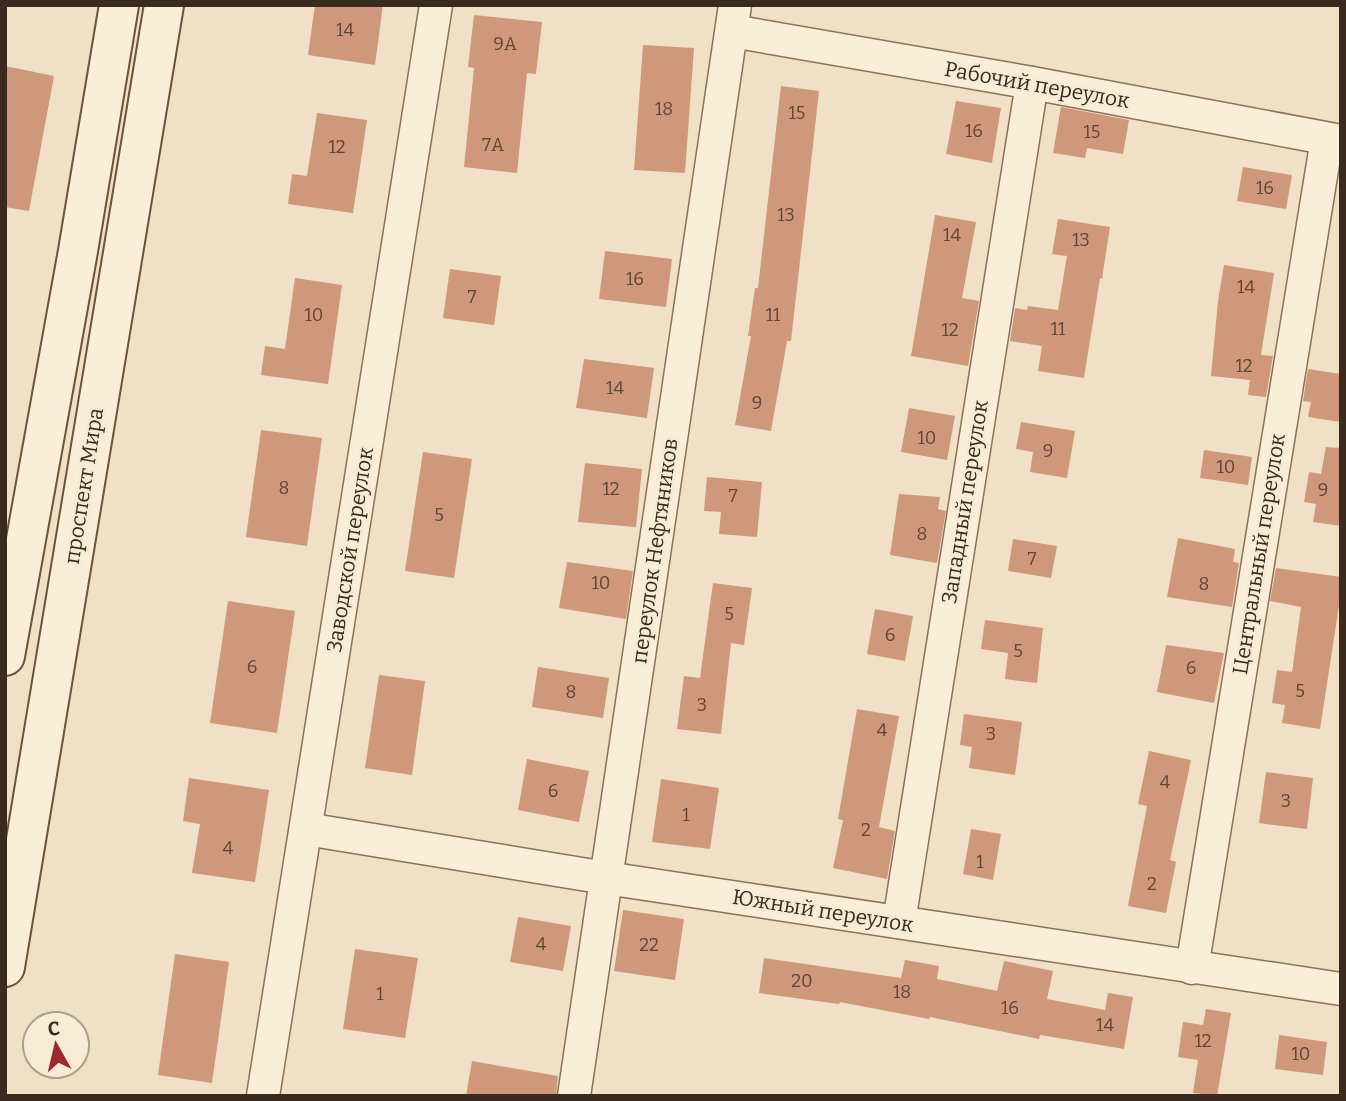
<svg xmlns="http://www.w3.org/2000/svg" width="1346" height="1101" font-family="Bitter,serif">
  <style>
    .building { fill: #cf987a }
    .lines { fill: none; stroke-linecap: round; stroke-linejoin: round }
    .street-casing { stroke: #8b715a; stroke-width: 35 }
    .secondary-casing { stroke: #6d523d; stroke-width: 42 }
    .street { stroke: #faeed9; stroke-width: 32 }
    .secondary { stroke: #faeed9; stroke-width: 38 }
    .labels { text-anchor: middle; stroke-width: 6; stroke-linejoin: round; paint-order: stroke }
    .number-label { font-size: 18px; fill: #604636 }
    .street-label { font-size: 21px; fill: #3b2b1f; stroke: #f7ebd5 }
  </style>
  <rect width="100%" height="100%" fill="#f0e0c5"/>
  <g class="building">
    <polygon points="315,5 383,5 375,65 308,55"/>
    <polygon points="474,15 542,22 536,74 527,73 517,173 464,167 474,68 468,67"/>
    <polygon points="643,45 694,48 685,173 634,170"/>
    <polygon points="5,66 54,76 29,211 5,207"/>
    <polygon points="781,86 819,91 791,341 787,341 771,431 735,425 751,336 748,336 755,288 758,288"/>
    <polygon points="956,101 1001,108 992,163 946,154"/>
    <polygon points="1061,107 1129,120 1123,154 1087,148 1085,158 1053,153"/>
    <polygon points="317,113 367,120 353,213 288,204 292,174 307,176"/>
    <polygon points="1243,167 1292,175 1286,209 1237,201"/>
    <polygon points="935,215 976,222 962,298 979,301 968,366 911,356"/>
    <polygon points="1058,219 1110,227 1102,279 1100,278 1084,378 1038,371 1042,346 1010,341 1015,308 1027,310 1028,306 1058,310 1067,256 1052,254"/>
    <polygon points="605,251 672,259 666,307 599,299"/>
    <polygon points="1224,265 1274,273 1261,355 1273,356 1266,397 1248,395 1250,380 1211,376 1218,301"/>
    <polygon points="450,269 501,276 494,325 443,318"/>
    <polygon points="295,278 342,285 328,384 261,375 265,346 285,349"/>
    <polygon points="584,359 654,368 647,418 576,408"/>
    <polygon points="1308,369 1341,374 1341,422 1308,417 1311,402 1303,401"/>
    <polygon points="909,408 955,416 947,460 901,452"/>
    <polygon points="1021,422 1075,431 1067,478 1030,472 1033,452 1016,449"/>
    <polygon points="261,430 322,438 307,546 246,537"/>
    <polygon points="1326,447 1341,448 1341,526 1313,522 1316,504 1304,502 1309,472 1321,474"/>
    <polygon points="1204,450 1252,457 1248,485 1200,478"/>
    <polygon points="423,452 472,459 454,578 405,571"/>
    <polygon points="585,463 642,469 636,527 578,522"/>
    <polygon points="707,477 762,482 757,537 719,534 721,512 704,511"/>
    <polygon points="899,494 940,497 938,509 946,511 937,563 890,555"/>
    <polygon points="1178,538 1235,549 1233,562 1239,563 1232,607 1167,597"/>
    <polygon points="1013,539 1057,546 1051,578 1008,571"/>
    <polygon points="567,562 633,571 626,619 559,608"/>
    <polygon points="1276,568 1341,577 1341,593 1320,729 1282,723 1285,705 1272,703 1277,670 1292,672 1301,607 1270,601"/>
    <polygon points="713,583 752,588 744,645 731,643 721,734 677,729 684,676 700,678"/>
    <polygon points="228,601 295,611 277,733 210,723"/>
    <polygon points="875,609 913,616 905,661 867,654"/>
    <polygon points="985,620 1043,628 1037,683 1005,679 1008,653 981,649"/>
    <polygon points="1166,645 1224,653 1214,703 1157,692"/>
    <polygon points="538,667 609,678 603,718 532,707"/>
    <polygon points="379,675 425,681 412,775 365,768"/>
    <polygon points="857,709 899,716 879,827 895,831 887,879 833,868 843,820 838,819"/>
    <polygon points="964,714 1022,722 1015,775 969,768 972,747 960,745"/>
    <polygon points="1149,751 1191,760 1170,860 1176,862 1166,913 1128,906 1147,806 1138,804"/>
    <polygon points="527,759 589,771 579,822 518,810"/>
    <polygon points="1266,772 1313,778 1307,829 1259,823"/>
    <polygon points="189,778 269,790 255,882 192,873 200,824 183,821"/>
    <polygon points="661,779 719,788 710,849 652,842"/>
    <polygon points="971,829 1001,834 993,880 963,874"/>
    <polygon points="623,910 684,919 675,980 614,971"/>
    <polygon points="518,917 571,926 563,971 510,962"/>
    <polygon points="355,949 418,958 405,1038 343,1029"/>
    <polygon points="175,954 229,962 212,1083 158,1075"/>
    <polygon points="764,958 901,978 905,960 939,966 937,979 997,991 1004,961 1053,971 1047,999 1105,1010 1108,993 1133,997 1124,1049 1040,1035 1039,1039 930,1017 929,1019 840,1002 839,1004 759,993"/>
    <polygon points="1206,1009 1231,1013 1217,1096 1193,1093 1198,1060 1178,1057 1183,1022 1203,1025"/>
    <polygon points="1279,1035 1327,1042 1323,1075 1275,1069"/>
    <polygon points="472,1061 558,1076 556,1096 466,1096"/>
  </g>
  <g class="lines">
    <g class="street-casing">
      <g id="street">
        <polyline points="732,31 1032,83 1341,141"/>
        <polyline points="306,829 606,878 1341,989"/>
        <polyline points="899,922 1032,83"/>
        <polyline points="1192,968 1327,139"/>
        <polyline points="263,1096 436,5"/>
        <polyline points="574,1096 735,5"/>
      </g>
    </g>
    <g class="secondary-casing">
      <g id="secondary">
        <polyline points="5,656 78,251 119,5"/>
        <polyline points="5,967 164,5"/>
      </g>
    </g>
    <use href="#street" class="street"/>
    <use href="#secondary" class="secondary"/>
  </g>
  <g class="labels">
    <g class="number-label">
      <text x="345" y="36">14</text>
      <text x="505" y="50">9А</text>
      <text x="664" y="115">18</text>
      <text x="797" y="119">15</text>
      <text x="974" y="137">16</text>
      <text x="1092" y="138">15</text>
      <text x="493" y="151">7А</text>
      <text x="337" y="153">12</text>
      <text x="1265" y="194">16</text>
      <text x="786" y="221">13</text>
      <text x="952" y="241">14</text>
      <text x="1081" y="246">13</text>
      <text x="635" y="285">16</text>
      <text x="1246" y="293">14</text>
      <text x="472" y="303">7</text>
      <text x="314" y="321">10</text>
      <text x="773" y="321">11</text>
      <text x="1058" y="335">11</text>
      <text x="950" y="336">12</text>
      <text x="1244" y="372">12</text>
      <text x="615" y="394">14</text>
      <text x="757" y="409">9</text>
      <text x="927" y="444">10</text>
      <text x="1048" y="457">9</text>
      <text x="1226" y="473">10</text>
      <text x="284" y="494">8</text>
      <text x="611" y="495">12</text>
      <text x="1323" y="496">9</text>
      <text x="733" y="502">7</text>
      <text x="439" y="521">5</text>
      <text x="922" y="540">8</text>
      <text x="1032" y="565">7</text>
      <text x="601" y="589">10</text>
      <text x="1204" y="590">8</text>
      <text x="729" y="620">5</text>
      <text x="890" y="641">6</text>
      <text x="1018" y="657">5</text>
      <text x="252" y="673">6</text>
      <text x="1191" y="674">6</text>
      <text x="1300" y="697">5</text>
      <text x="571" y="698">8</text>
      <text x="702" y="711">3</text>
      <text x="882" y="736">4</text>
      <text x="991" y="740">3</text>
      <text x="1165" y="788">4</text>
      <text x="553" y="797">6</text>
      <text x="1286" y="807">3</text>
      <text x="686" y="821">1</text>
      <text x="866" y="836">2</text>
      <text x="228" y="854">4</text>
      <text x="980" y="868">1</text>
      <text x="1152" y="890">2</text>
      <text x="541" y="950">4</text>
      <text x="649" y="951">22</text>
      <text x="802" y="987">20</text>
      <text x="902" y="998">18</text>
      <text x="380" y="1000">1</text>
      <text x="1010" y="1014">16</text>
      <text x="1105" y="1031">14</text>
      <text x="1203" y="1047">12</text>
      <text x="1301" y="1060">10</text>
    </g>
    <g class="street-label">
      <text transform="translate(1037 85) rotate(10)" y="7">Рабочий переулок</text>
      <text transform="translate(84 486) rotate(-81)" y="7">проспект Мира</text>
      <text transform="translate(965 502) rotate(-81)" y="7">Западный переулок</text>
      <text transform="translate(350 550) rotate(-81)" y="7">Заводской переулок</text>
      <text transform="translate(655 551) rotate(-82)" y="7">переулок Нефтяников</text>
      <text transform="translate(1259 554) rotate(-81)" y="7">Центральный переулок</text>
      <text transform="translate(823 911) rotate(9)" y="7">Южный переулок</text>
    </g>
  </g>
  <rect width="1346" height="1101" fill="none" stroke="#3b2b1f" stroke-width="14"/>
  <g transform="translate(56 1045) rotate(352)"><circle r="33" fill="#f7ebd5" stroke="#ac9e8c" stroke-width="2"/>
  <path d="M0-5L12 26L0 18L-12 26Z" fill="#9c2830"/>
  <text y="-10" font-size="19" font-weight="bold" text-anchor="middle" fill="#3b2b1f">С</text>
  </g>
</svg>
